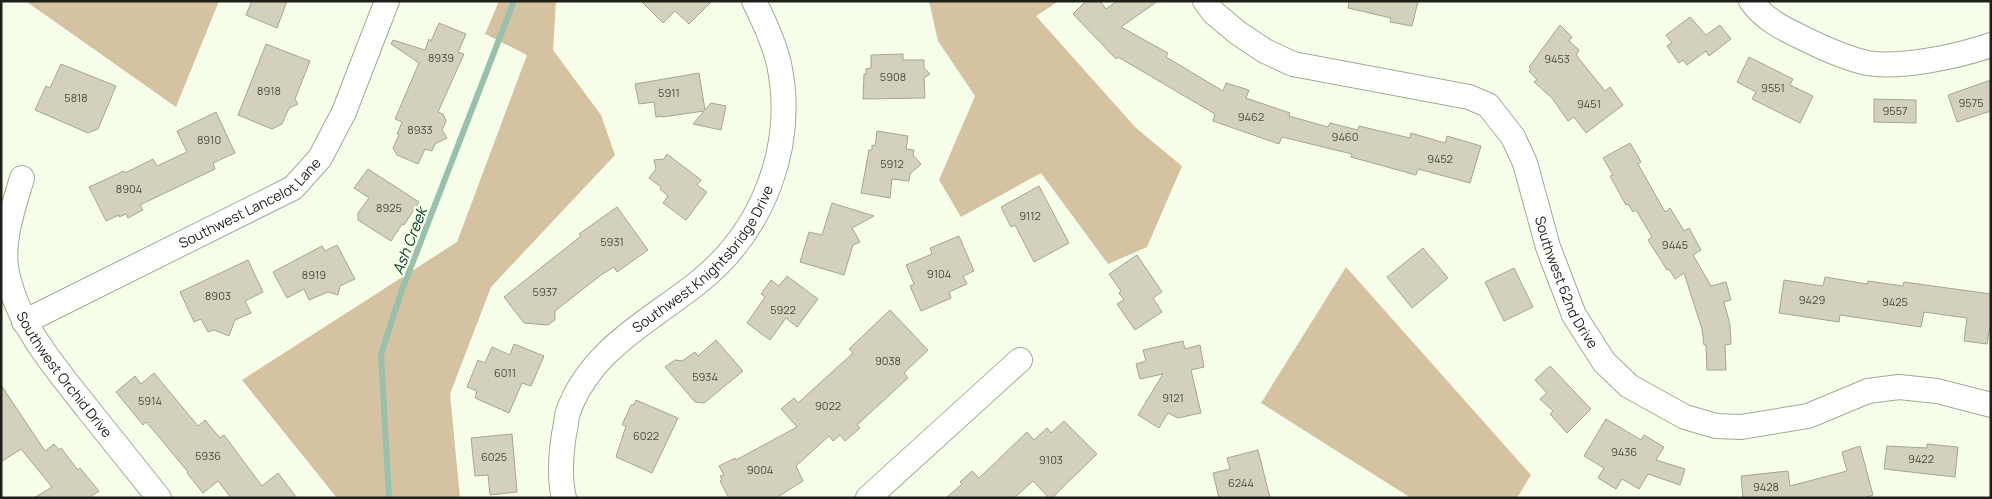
<svg xmlns="http://www.w3.org/2000/svg" width="1992" height="499" font-family="Manrope,sans-serif">
  <style>
    .forest { fill: #d5c2a0 }
    .lines { fill: none; stroke-linecap: round; stroke-linejoin: round }
    .stream { stroke: #98c0ad; stroke-width: 6 }
    .building { fill: #d3d1bc; stroke: #a7a591 }
    .street-casing { stroke: #a3a996; stroke-width: 26 }
    .street { stroke: #fff; stroke-width: 24 }
    .labels { text-anchor: middle; stroke-width: 5; stroke-linejoin: round; paint-order: stroke }
    .number-label { font-size: 11px; fill: #4a4c41 }
    .street-label { font-size: 14px; fill: #1d1f18; stroke: #f6fee9 }
    .water-label { font-size: 15px; font-style: italic; fill: #023a28; stroke: #f6fee9 }
  </style>
  <rect width="100%" height="100%" fill="#f6fee9"/>
  <g class="forest">
    <polygon points="28,1 219,1 176,107 27,2"/>
    <polygon points="499,1 556,1 553,50 601,115 615,155 491,287 450,394 460,498 337,498 242,380 457,242 527,55 485,34"/>
    <polygon points="929,1 1059,1 1036,16 1136,128 1182,166 1147,247 1108,264 1041,173 961,217 939,180 975,96 938,41"/>
    <polygon points="1346,267 1531,475 1517,498 1411,498 1261,403"/>
  </g>
  <g class="lines">
    <polyline class="stream" points="389,498 381,354 402,290 514,1"/>
  </g>
  <g class="building">
    <polygon points="252,1 287,1 277,28 246,15"/>
    <polygon points="641,1 712,1 689,24 675,11 663,23"/>
    <polygon points="1086,1 1100,1 1106,9 1117,1 1158,1 1121,27 1168,53 1166,57 1223,91 1226,83 1249,90 1246,98 1290,113 1289,116 1328,127 1330,123 1358,130 1359,126 1410,138 1411,133 1445,143 1447,136 1481,146 1470,183 1418,169 1416,175 1351,157 1352,154 1282,137 1279,144 1213,121 1215,114 1118,57 1116,59 1073,14"/>
    <polygon points="1349,1 1418,1 1412,26 1390,22 1391,18 1348,8"/>
    <polygon points="1690,17 1706,35 1720,25 1731,39 1709,56 1706,51 1687,65 1683,60 1679,63 1667,46 1672,43 1666,35"/>
    <polygon points="439,23 466,34 458,52 464,54 438,112 443,114 446,121 442,130 447,138 435,144 432,151 425,149 418,164 397,155 393,148 399,135 397,134 402,122 395,119 419,63 391,44 393,40 425,50 429,39 431,41"/>
    <polygon points="1560,25 1572,37 1569,41 1579,50 1576,55 1605,91 1610,87 1623,105 1586,133 1574,117 1568,121 1552,98 1534,82 1537,80 1529,71 1531,69 1529,67"/>
    <polygon points="266,44 310,61 295,99 298,104 289,108 282,124 272,129 238,115"/>
    <polygon points="903,54 903,60 924,60 924,68 930,74 924,78 925,98 863,99 864,74 866,74 866,69 871,68 871,55"/>
    <polygon points="1749,57 1793,79 1790,85 1813,96 1800,123 1752,99 1756,92 1737,82"/>
    <polygon points="61,64 116,86 98,129 88,133 35,110 46,86 50,88"/>
    <polygon points="699,73 705,110 711,103 726,106 721,130 693,124 704,111 663,117 663,116 656,117 654,102 639,104 635,84"/>
    <polygon points="1991,80 1991,111 1957,122 1948,95"/>
    <polygon points="1874,99 1916,100 1916,123 1874,122"/>
    <polygon points="216,112 235,153 213,163 215,169 140,205 143,210 128,218 126,214 119,217 119,215 106,221 89,187 124,171 125,173 153,159 157,166 187,152 177,131"/>
    <polygon points="877,131 908,136 906,149 914,150 913,155 921,164 910,174 909,181 892,179 890,198 861,193 869,150 872,150 872,145 875,146"/>
    <polygon points="1630,143 1641,162 1638,164 1665,212 1670,208 1684,231 1689,228 1701,250 1693,255 1711,286 1726,282 1731,300 1724,302 1730,325 1731,344 1725,345 1726,370 1707,370 1706,345 1704,345 1702,329 1684,273 1675,279 1669,269 1667,270 1648,240 1652,237 1636,210 1633,212 1628,204 1626,205 1610,176 1613,175 1603,158"/>
    <polygon points="667,154 701,180 697,185 707,192 686,220 663,203 668,196 660,189 661,187 649,178 656,169 654,160 664,159"/>
    <polygon points="368,169 419,202 404,225 402,224 391,241 358,220 358,213 369,198 354,188"/>
    <polygon points="1039,186 1069,243 1034,262 1015,225 1011,227 1001,207"/>
    <polygon points="832,203 874,216 852,228 860,242 853,245 844,275 800,262 809,232 822,235"/>
    <polygon points="617,207 648,250 617,272 614,267 601,275 555,311 555,320 548,325 524,323 504,297 581,236 579,234"/>
    <polygon points="959,236 974,271 963,276 967,284 949,292 951,298 921,311 910,286 914,284 906,265 932,254 930,248"/>
    <polygon points="337,245 355,279 340,286 338,295 328,292 309,300 304,289 287,298 273,272 322,246 325,251"/>
    <polygon points="1423,248 1448,278 1412,308 1387,277"/>
    <polygon points="1137,255 1162,292 1153,298 1162,312 1135,330 1117,304 1124,300 1119,293 1121,291 1109,274"/>
    <polygon points="248,260 263,292 245,301 251,313 235,320 229,336 214,330 208,332 201,319 194,322 180,292"/>
    <polygon points="1514,268 1533,307 1504,321 1485,282"/>
    <polygon points="787,276 818,299 797,327 786,318 770,340 747,323 765,297 761,294 771,280 779,286"/>
    <polygon points="1825,277 1867,284 1868,281 1903,286 1904,282 1991,294 1991,320 1987,344 1964,341 1967,318 1924,312 1921,327 1840,315 1839,322 1779,313 1784,280 1823,286"/>
    <polygon points="890,310 928,350 904,373 908,378 857,425 860,428 845,441 840,435 833,441 829,436 796,466 803,481 776,498 729,498 720,481 722,480 720,476 724,475 719,466 735,458 736,460 797,427 781,409 794,398 798,403 853,353 849,349"/>
    <polygon points="716,340 743,371 704,403 695,402 665,367 675,360 682,361 695,352 698,356"/>
    <polygon points="1183,341 1185,349 1200,345 1204,367 1191,370 1201,413 1178,418 1168,413 1159,428 1138,415 1163,374 1140,379 1136,364 1146,361 1143,350"/>
    <polygon points="514,344 544,356 531,386 522,383 509,413 475,398 477,391 467,387 478,360 485,363 492,347 510,355"/>
    <polygon points="1550,366 1591,409 1567,433 1550,414 1553,411 1540,399 1547,393 1535,380"/>
    <polygon points="154,373 198,426 205,420 220,438 224,435 262,486 278,473 297,498 231,498 218,481 203,493 187,473 188,472 154,431 146,422 143,425 116,392 135,376 141,384"/>
    <polygon points="1,385 45,451 54,444 59,450 61,448 78,470 80,468 99,491 88,498 34,498 52,487 21,449 1,462"/>
    <polygon points="636,400 678,418 652,473 616,457 626,426 622,425 631,405 634,405"/>
    <polygon points="1606,419 1641,440 1644,435 1664,447 1656,460 1685,469 1680,485 1648,474 1639,489 1622,479 1616,489 1598,478 1604,468 1584,456"/>
    <polygon points="1064,421 1097,454 1052,498 1049,498 1033,481 1014,498 946,498 962,484 960,482 972,471 979,478 1027,432 1034,440 1047,428 1051,433"/>
    <polygon points="512,434 517,492 490,495 488,475 475,476 471,438"/>
    <polygon points="1927,444 1958,447 1955,477 1884,469 1887,446 1927,448"/>
    <polygon points="1860,446 1873,495 1864,498 1743,498 1741,476 1788,471 1790,486 1847,471 1842,452"/>
    <polygon points="1258,450 1270,498 1219,498 1213,473 1230,469 1227,458"/>
  </g>
  <g class="lines">
    <g class="street-casing">
      <g id="street">
        <path id="s1" d="M1205 1 1214 13 1238 33 1265 51 1293 64 1469 97 1488 105 1513 137 1525 163 1548 247 1574 315 1604 362 1629 386 1685 417 1716 426 1741 427 1808 416 1868 391 1899 387 1937 391 1991 405"/>
        <path d="M1751 1C1765 20 1782 28 1803 38 1823 48 1845 58 1867 63 1900 69 1959 56 1991 45"/>
        <path id="s2" d="M22 178C14 206 2 238 6 267 15 322 54 366 87 408 111 438 135 468 159 498"/>
        <path id="s3" d="M24 322 293 188 320 158 344 112 387 1"/>
        <path id="s4" d="M564 498C559 478 561 454 564 434 566 427 566 418 568 412 591 348 652 320 700 281 764 229 796 145 779 64 774 42 764 21 754 1"/>
        <polyline points="868,498 1020,360"/>
      </g>
    </g>
    <use href="#street" class="street"/>
  </g>
  <g class="labels">
    <g class="number-label">
      <text x="441" y="62">8939</text>
      <text x="1557" y="63">9453</text>
      <text x="893" y="81">5908</text>
      <text x="1773" y="92">9551</text>
      <text x="269" y="95">8918</text>
      <text x="669" y="97">5911</text>
      <text x="76" y="102">5818</text>
      <text x="1971" y="107">9575</text>
      <text x="1589" y="108">9451</text>
      <text x="1895" y="115">9557</text>
      <text x="1251" y="121">9462</text>
      <text x="420" y="134">8933</text>
      <text x="1345" y="141">9460</text>
      <text x="209" y="144">8910</text>
      <text x="1440" y="163">9452</text>
      <text x="892" y="168">5912</text>
      <text x="129" y="193">8904</text>
      <text x="389" y="212">8925</text>
      <text x="1030" y="220">9112</text>
      <text x="612" y="246">5931</text>
      <text x="1675" y="249">9445</text>
      <text x="939" y="278">9104</text>
      <text x="314" y="279">8919</text>
      <text x="545" y="296">5937</text>
      <text x="218" y="300">8903</text>
      <text x="1812" y="304">9429</text>
      <text x="1895" y="306">9425</text>
      <text x="783" y="314">5922</text>
      <text x="888" y="365">9038</text>
      <text x="505" y="377">6011</text>
      <text x="705" y="381">5934</text>
      <text x="1173" y="402">9121</text>
      <text x="150" y="405">5914</text>
      <text x="828" y="410">9022</text>
      <text x="646" y="440">6022</text>
      <text x="1624" y="456">9436</text>
      <text x="208" y="460">5936</text>
      <text x="494" y="461">6025</text>
      <text x="1921" y="463">9422</text>
      <text x="1051" y="464">9103</text>
      <text x="760" y="474">9004</text>
      <text x="1241" y="487">6244</text>
      <text x="1766" y="491">9428</text>
    </g>
    <g class="street-label">
      <text dy="5" stroke="none"><textPath href="#s3" startOffset="256">Southwest Lancelot Lane</textPath></text>
      <text dy="5" stroke="none"><textPath href="#s4" startOffset="294">Southwest Knightsbridge Drive</textPath></text>
      <text dy="5" stroke="none"><textPath href="#s1" startOffset="505">Southwest 62nd Drive</textPath></text>
      <text dy="5" stroke="none"><textPath href="#s2" startOffset="215">Southwest Orchid Drive</textPath></text>
    </g>
    <g class="water-label">
      <text transform="translate(410 241) rotate(-69)" y="5">Ash Creek</text>
    </g>
  </g>
  <rect width="1992" height="499" fill="none" stroke="#1d1f18" stroke-width="5"/>
</svg>
